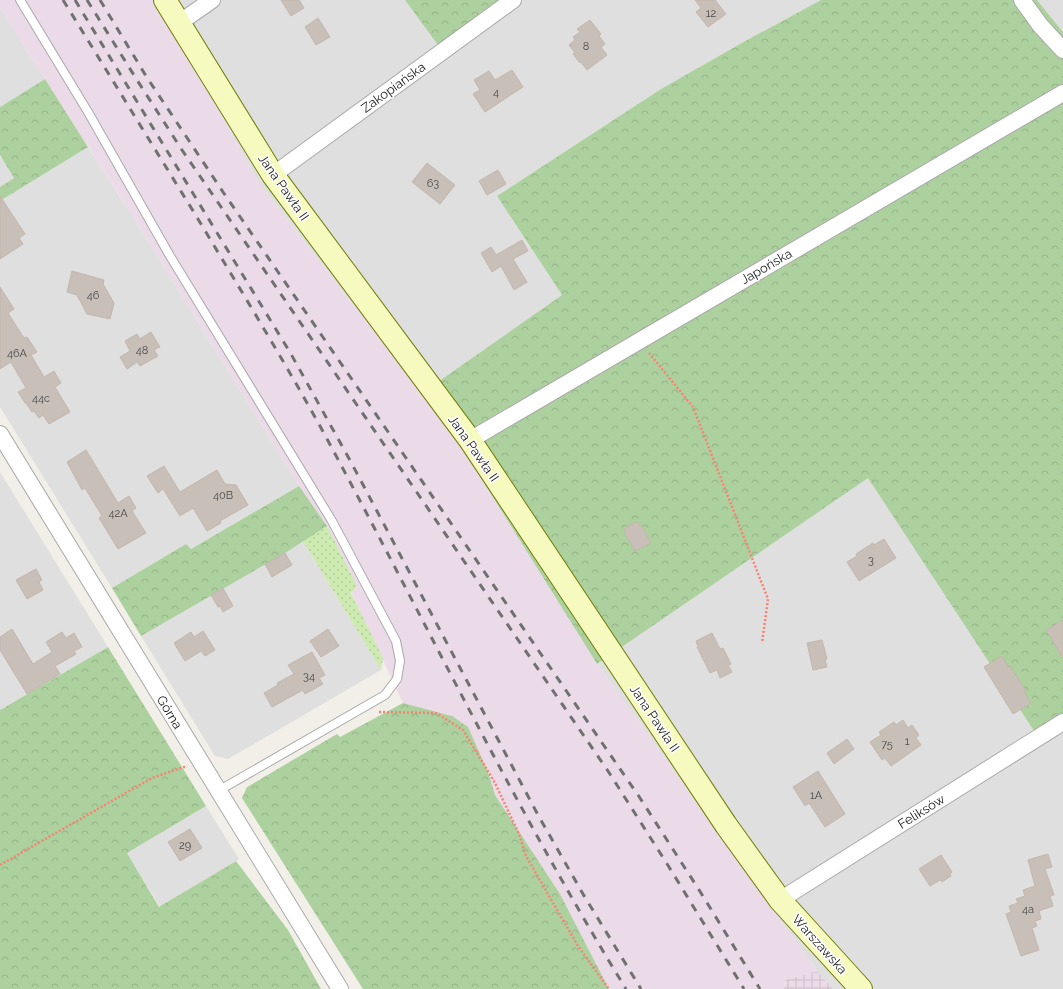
<svg xmlns="http://www.w3.org/2000/svg" width="1063" height="989" font-family="Raleway,sans-serif">
  <style>
    .residential { fill: #e0dfdf }
    .industrial { fill: url(#industrial-grid) }
    .railway { fill: #ebdbe8 }
    .grass { fill: url(#grass-dots) }
    .forest { fill: url(#forest-crowns) }
    .building { fill: #c7bfb8; stroke: #c4b6ab }
    .lines { fill: none; stroke-linecap: round; stroke-linejoin: round }
    .service-casing { stroke: #a9a9a9; stroke-width: 10 }
    .minor-casing { stroke: #a9a9a9; stroke-width: 18 }
    .secondary-casing { stroke: #707d05; stroke-width: 24 }
    .path { stroke: #fa8072; stroke-width: 2.5; stroke-dasharray: 2 2; stroke-linecap: butt }
    .service { stroke: #fff; stroke-width: 8 }
    .minor { stroke: #fff; stroke-width: 16 }
    .secondary { stroke: #f7fabf; stroke-width: 22 }
    .rail { stroke: #707070; stroke-width: 3; stroke-dasharray: 8 8; stroke-linecap: butt }
    .labels { text-anchor: middle; stroke-width: 3; stroke-linejoin: round; paint-order: stroke }
    .number-label { font-size: 11px; fill: #4b4948 }
    .street-label { font-size: 13px; fill: #222; stroke: #fff }
  </style>
  <defs>
    <pattern id="industrial-grid" width="8" height="8" patternUnits="userSpaceOnUse"><rect width="8" height="8" fill="#ebdbe8"/><path d="M0 4h8M4 0v8" fill="none" stroke="#c9bcc7"/></pattern>
    <pattern id="grass-dots" width="8" height="8" patternUnits="userSpaceOnUse"><rect width="8" height="8" fill="#cdebb0"/><path d="M2 2h.1M6 6h.1" fill="none" stroke="#b0c997" stroke-width="1.8" stroke-linecap="round"/></pattern>
    <pattern id="forest-crowns" width="20" height="18" patternUnits="userSpaceOnUse"><rect width="20" height="18" fill="#add19e"/><path d="M2 6a3 3 0 1 1 6 0M12 15a3 3 0 1 1 6 0" fill="none" stroke="#95b388"/></pattern>
  </defs>
  <rect width="100%" height="100%" fill="#f2efe9"/>
  <g class="residential">
    <polygon points="156,0 405,0 438,45 500,0 821,0 747,40 661,89 497,196 562,295 422,393 260,185 178,36"/>
    <polygon points="1037,0 1063,0 1063,32"/>
    <polygon points="0,8 45,79 0,107"/>
    <polygon points="88,147 142,231 299,486 191,549 186,544 112,588 0,407 0,201"/>
    <polygon points="0,155 14,178 0,187"/>
    <polygon points="0,472 108,647 0,710"/>
    <polygon points="868,477 1040,740 1063,726 1063,989 833,989 817,971 597,664"/>
    <polygon points="303,541 381,670 228,759 215,756 141,636"/>
    <polygon points="206,806 239,859 160,907 127,853"/>
  </g>
  <polygon class="industrial" points="817,971 833,989 784,989 785,980"/>
  <polygon class="railway" points="0,0 156,0 178,36 260,185 422,393 461,446 597,664 817,971 785,980 784,989 609,989 560,894 495,795 488,772 452,716 403,703 351,592 327,526 299,486 142,231 24,46 0,8"/>
  <polygon class="grass" points="327,526 357,586 351,593 383,658 381,670 303,541"/>
  <g class="forest">
    <polygon points="405,0 500,0 438,45"/>
    <polygon points="821,0 1037,0 1063,32 1063,726 1040,740 868,478 597,664 461,446 422,393 562,295 497,196 661,89 747,40"/>
    <polygon points="45,79 88,147 0,201 0,187 14,178 0,155 0,107"/>
    <polygon points="299,486 327,526 285,553 141,636 112,588 186,544 191,549"/>
    <polygon points="108,647 206,806 127,853 159,907 236,861 288,930 321,989 0,989 0,710"/>
    <polygon points="403,703 452,716 468,727 488,772 495,795 560,894 609,989 363,989 242,798 247,787 337,734 340,737"/>
  </g>
  <g class="building">
    <polygon points="281,0 299,0 304,8 291,16"/>
    <polygon points="695,0 715,0 726,14 708,27 696,12 701,8"/>
    <polygon points="318,18 330,37 316,45 305,27"/>
    <polygon points="590,20 601,34 599,36 605,44 601,47 607,55 587,70 581,62 580,63 573,54 575,53 569,45 575,40 573,37 580,32 577,29"/>
    <polygon points="512,70 523,87 485,112 473,94 480,90 474,80 489,71 495,80"/>
    <polygon points="427,163 455,185 440,204 412,182"/>
    <polygon points="498,170 506,184 487,195 479,181"/>
    <polygon points="0,196 25,234 19,238 23,244 0,259"/>
    <polygon points="522,240 528,251 513,259 527,282 514,290 501,266 492,272 481,253 491,247 496,255"/>
    <polygon points="72,271 104,280 103,284 114,303 110,319 87,314 77,295 67,292"/>
    <polygon points="0,287 14,309 8,313 24,338 27,337 37,352 31,355 44,377 54,371 61,383 55,387 70,412 49,424 43,415 39,418 34,411 32,412 26,403 25,403 18,392 26,388 11,362 0,369"/>
    <polygon points="151,332 160,347 154,350 158,356 140,366 137,362 127,369 120,357 130,351 125,341 137,334 140,339"/>
    <polygon points="86,450 118,503 129,496 136,508 132,511 146,533 118,549 99,518 102,516 85,488 82,490 67,462"/>
    <polygon points="164,466 180,492 217,470 225,484 236,485 248,505 220,521 221,523 207,531 193,508 180,516 163,489 158,493 147,476"/>
    <polygon points="637,521 640,526 641,525 651,543 635,551 625,534 626,533 624,529"/>
    <polygon points="884,539 896,558 859,581 847,562 857,556 856,554 873,543 874,545"/>
    <polygon points="285,553 292,565 272,577 265,564"/>
    <polygon points="36,569 42,580 39,582 43,590 27,599 16,580"/>
    <polygon points="223,588 233,606 223,612 220,606 218,607 211,595"/>
    <polygon points="1063,620 1063,658 1046,630"/>
    <polygon points="12,629 33,664 52,652 46,642 62,632 66,638 74,633 82,647 74,651 76,654 55,666 60,674 27,694 0,650 0,637"/>
    <polygon points="328,629 339,646 321,657 310,641"/>
    <polygon points="203,631 215,650 205,656 201,651 185,661 174,643 191,632 194,637"/>
    <polygon points="712,633 720,649 723,648 731,664 728,665 732,672 720,678 717,670 710,673 697,647 698,647 696,641"/>
    <polygon points="822,640 827,659 825,660 827,667 813,670 807,643"/>
    <polygon points="312,652 325,675 319,678 323,684 305,694 303,690 272,707 264,693 278,685 277,683 294,674 288,665"/>
    <polygon points="1002,656 1008,667 1010,666 1026,691 1024,692 1031,703 1013,714 984,667"/>
    <polygon points="903,720 908,728 912,725 919,735 916,738 921,745 891,766 885,758 882,760 870,742 881,735 879,732 894,722 896,725"/>
    <polygon points="847,739 854,749 834,764 827,753"/>
    <polygon points="818,771 845,814 825,827 809,803 805,806 793,787"/>
    <polygon points="190,829 202,848 180,861 168,842"/>
    <polygon points="1048,854 1052,867 1045,869 1054,895 1050,896 1053,906 1039,911 1041,919 1035,921 1037,926 1032,928 1039,950 1021,956 1006,914 1011,912 1009,906 1018,903 1016,899 1025,896 1023,890 1035,886 1028,860"/>
    <polygon points="941,855 952,872 950,874 951,876 942,882 940,880 930,886 919,869"/>
  </g>
  <g class="lines">
    <g class="service-casing">
      <polyline id="service" points="20,0 88,112 170,256 332,521 396,641 400,661 397,679 385,695 218,791"/>
    </g>
    <g class="minor-casing">
      <g id="minor">
        <polyline points="1022,0 1040,25 1063,50"/>
        <polyline points="179,23 212,0"/>
        <polyline points="273,175 513,0"/>
        <polyline points="0,434 340,989"/>
        <polyline points="470,440 1063,93"/>
        <polyline points="780,900 1063,722"/>
      </g>
    </g>
    <g class="secondary-casing">
      <polyline id="secondary" points="165,0 273,175 470,440 726,825 780,900 861,989"/>
    </g>
    <g class="path">
      <polyline points="649,353 693,407 768,599 762,643"/>
      <polyline points="379,712 436,713 463,730 495,783 519,834 526,856 578,946 609,989"/>
      <polyline points="0,865 152,778 187,766"/>
    </g>
    <use href="#service" class="service"/>
    <use href="#minor" class="minor"/>
    <use href="#secondary" class="secondary"/>
    <g class="rail">
      <path d="M63 0C107 71 151 143 195 214 237 284 280 354 320 426 422 614 514 807 626 989"/>
      <polyline points="75,0 291,354 352,464 538,815 583,894 641,989"/>
      <polyline points="87,0 137,80 182,150 608,771 669,867 744,989"/>
      <polyline points="100,0 146,76 223,192 640,798 701,893 760,989"/>
    </g>
  </g>
  <g class="labels">
    <g class="number-label">
      <text x="711" y="17">12</text>
      <text x="586" y="50">8</text>
      <text x="496" y="96">4</text>
      <text x="433" y="187">63</text>
      <text x="93" y="299">46</text>
      <text x="142" y="354">48</text>
      <text x="17" y="357">46A</text>
      <text x="41" y="402">44c</text>
      <text x="223" y="499">40B</text>
      <text x="118" y="517">42A</text>
      <text x="871" y="564">3</text>
      <text x="309" y="680">34</text>
      <text x="907" y="745">1</text>
      <text x="887" y="748">75</text>
      <text x="816" y="799">1A</text>
      <text x="185" y="849">29</text>
      <text x="1028" y="913">4a</text>
    </g>
    <g class="street-label">
      <text transform="translate(393 87) rotate(-36)" y="5">Zakopiańska</text>
      <text transform="translate(284 187) rotate(55)" y="5">Jana Pawła II</text>
      <text transform="translate(766 266) rotate(-30)" y="5">Japońska</text>
      <text transform="translate(474 448) rotate(55)" y="5">Jana Pawła II</text>
      <text transform="translate(170 712) rotate(59)" y="5">Górna</text>
      <text transform="translate(655 718) rotate(56)" y="5">Jana Pawła II</text>
      <text transform="translate(921 811) rotate(-32)" y="5">Feliksów</text>
      <text transform="translate(820 944) rotate(48)" y="5">Warszawska</text>
    </g>
  </g>
</svg>
